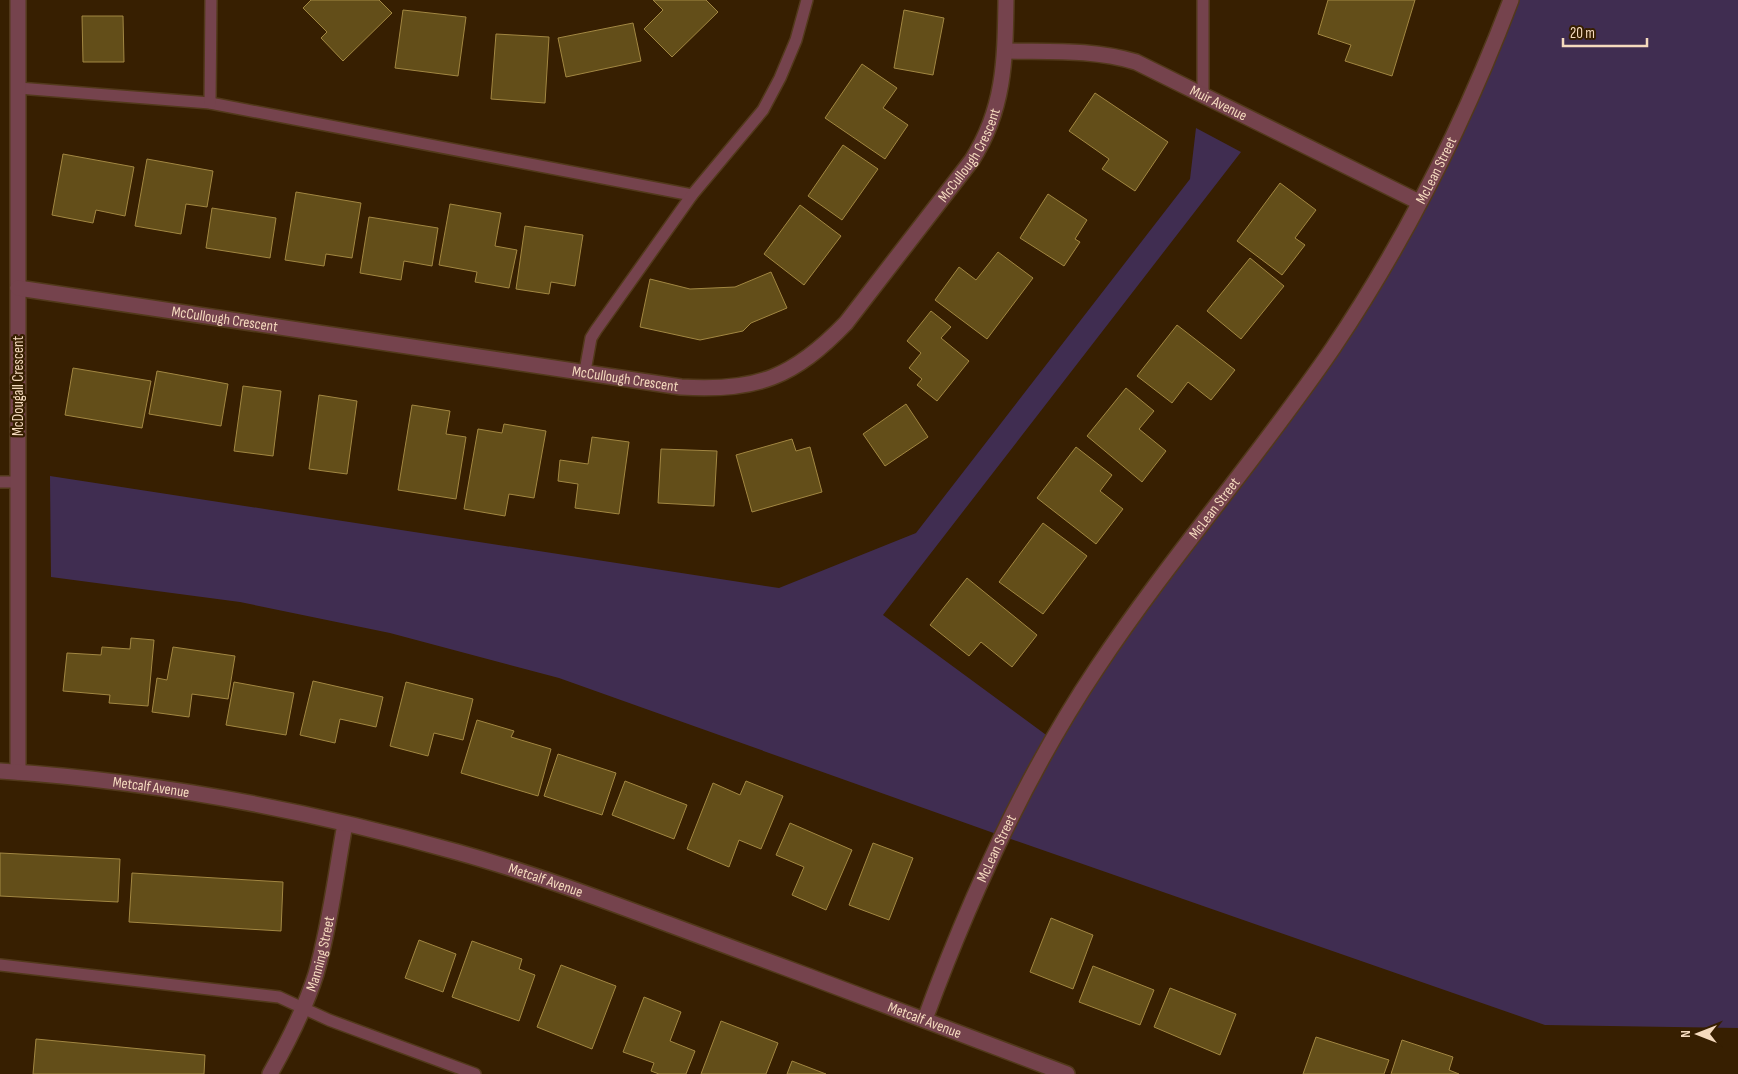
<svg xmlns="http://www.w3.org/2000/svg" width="1738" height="1074" font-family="'Sofia Sans Condensed',sans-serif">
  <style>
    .green { fill: #402d51 }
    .building { fill: #634e19; stroke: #a28742 }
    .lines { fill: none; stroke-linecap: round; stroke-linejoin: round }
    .service-casing { stroke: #52391b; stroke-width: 14 }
    .minor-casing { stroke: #52391b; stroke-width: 18 }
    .tertiary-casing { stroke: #52391b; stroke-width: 18 }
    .service { stroke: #75434d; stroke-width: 11 }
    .minor { stroke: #75434d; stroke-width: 15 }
    .tertiary { stroke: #75434d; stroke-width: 15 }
    .labels { text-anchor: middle; stroke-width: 4.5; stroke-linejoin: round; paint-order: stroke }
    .street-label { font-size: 15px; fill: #f5dabe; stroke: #371f01 }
  </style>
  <rect width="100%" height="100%" fill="#371f01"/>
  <polygon class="green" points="1511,0 1738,0 1738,1028 1545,1025 1002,836 559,678 390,633 240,602 51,577 50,476 779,588 916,533 1190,179 1196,128 1241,152 883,615 1053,740 1299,395 1391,254"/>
  <g class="building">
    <polygon points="311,0 379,0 392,13 343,61 321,38 327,32 303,8"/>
    <polygon points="653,0 706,0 718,12 672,57 644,29 663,10"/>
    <polygon points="1328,0 1415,0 1392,76 1345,61 1351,45 1318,34"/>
    <polygon points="403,10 466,17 458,76 395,68"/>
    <polygon points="904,10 944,18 933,75 894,68"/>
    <polygon points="82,16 123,16 124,62 83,62"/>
    <polygon points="633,23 641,61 566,77 558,38"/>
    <polygon points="496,34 549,37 545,103 491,99"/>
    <polygon points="862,64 897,88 883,108 908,125 885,159 825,118"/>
    <polygon points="1095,93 1168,142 1135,191 1102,169 1109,159 1069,131"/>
    <polygon points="843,145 878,169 842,220 808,196"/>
    <polygon points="63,154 134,167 125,216 96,210 93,223 52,215"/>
    <polygon points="147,159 213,171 207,207 186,204 181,234 135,226"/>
    <polygon points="1280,183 1316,210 1295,238 1305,245 1282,275 1237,241"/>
    <polygon points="296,192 361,203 352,258 326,254 324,266 285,260"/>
    <polygon points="1048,194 1087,220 1075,239 1080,242 1064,266 1020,238"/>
    <polygon points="450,204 501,213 495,246 517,250 509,288 475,282 477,272 439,265"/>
    <polygon points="800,205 841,236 804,285 764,254"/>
    <polygon points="212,208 276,218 270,258 206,248"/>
    <polygon points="369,217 438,228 432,266 404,261 401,280 360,273"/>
    <polygon points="525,226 583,235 575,286 551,282 549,294 516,289"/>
    <polygon points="998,252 1033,278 987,339 935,300 959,267 976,280"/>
    <polygon points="1250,258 1284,286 1241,339 1207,311"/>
    <polygon points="771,272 787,308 751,323 743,331 700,340 640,327 650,279 690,289 735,287"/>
    <polygon points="931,311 951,327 941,338 969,361 937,401 917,385 922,379 909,368 921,353 907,341"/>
    <polygon points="1177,325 1235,370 1211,400 1188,382 1172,403 1137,376"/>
    <polygon points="73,368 151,381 142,428 65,415"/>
    <polygon points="157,371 228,384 221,426 149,414"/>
    <polygon points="243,386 281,391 273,456 234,451"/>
    <polygon points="1126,388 1154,411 1139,429 1166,451 1142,482 1087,436"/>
    <polygon points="319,395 357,401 347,474 309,469"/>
    <polygon points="906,404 928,437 885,466 863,434"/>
    <polygon points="412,405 450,411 446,434 466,437 456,499 398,490"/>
    <polygon points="504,424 546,431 534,498 509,494 505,516 464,509 478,429 502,433"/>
    <polygon points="592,437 629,442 619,514 575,508 578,484 558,481 560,460 588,464"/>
    <polygon points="792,439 796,451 810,447 822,492 752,512 736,455"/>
    <polygon points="1076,447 1112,475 1100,491 1123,509 1096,544 1037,498"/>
    <polygon points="661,449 717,451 714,506 658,503"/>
    <polygon points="1043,523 1087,556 1043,614 999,582"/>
    <polygon points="967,578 1037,635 1012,667 981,642 969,656 930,625"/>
    <polygon points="131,638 154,640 148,706 109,703 110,695 63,691 67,653 101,655 102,647 130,649"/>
    <polygon points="173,647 235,656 228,699 192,694 189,717 152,712 157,678 167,680"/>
    <polygon points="313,681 383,697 376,727 340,719 335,743 300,735"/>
    <polygon points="234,682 294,693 286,735 226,725"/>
    <polygon points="406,682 473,699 463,740 434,733 428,756 390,746"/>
    <polygon points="477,720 514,731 511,737 551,749 538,796 461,773"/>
    <polygon points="558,754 616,773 602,815 544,796"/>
    <polygon points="625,781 687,805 674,839 612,815"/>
    <polygon points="746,781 783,796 761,849 739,840 729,867 687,849 713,783 740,795"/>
    <polygon points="790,823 852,850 826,910 792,895 804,867 776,855"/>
    <polygon points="873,843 913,858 889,920 849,905"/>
    <polygon points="0,853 120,859 118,902 0,896"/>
    <polygon points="132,873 283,882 281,931 129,922"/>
    <polygon points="1051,918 1093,935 1073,989 1030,972"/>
    <polygon points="419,940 456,954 443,992 405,978"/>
    <polygon points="472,941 522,959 519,969 535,975 519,1021 452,997"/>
    <polygon points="561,965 616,986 592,1049 537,1027"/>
    <polygon points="1093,966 1154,990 1140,1025 1079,1002"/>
    <polygon points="1170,988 1236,1014 1220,1055 1154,1027"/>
    <polygon points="644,997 681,1012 670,1041 695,1051 686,1074 659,1074 651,1071 654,1063 623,1052"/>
    <polygon points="721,1021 778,1043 766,1074 701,1074"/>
    <polygon points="1316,1037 1389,1060 1384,1074 1303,1074"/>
    <polygon points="36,1039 205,1055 204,1074 33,1074"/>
    <polygon points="1402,1040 1453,1057 1449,1070 1459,1074 1391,1074"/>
    <polygon points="792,1061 826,1074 787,1074"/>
  </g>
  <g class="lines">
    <g class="service-casing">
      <g id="service">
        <polyline points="18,88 210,103 692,195"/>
        <polyline points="1203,94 1203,0"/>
        <polyline points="210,103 211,0"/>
        <polyline points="585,371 591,338 596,330 692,195 763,110 780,78 796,40 807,0"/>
        <polyline points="0,482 18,482"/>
        <polyline points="0,965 279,997 329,1020 475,1074"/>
      </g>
    </g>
    <g class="minor-casing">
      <g id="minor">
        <polyline points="18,0 18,772"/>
        <path id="s1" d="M1005 51C1051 52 1092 49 1136 62L1419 202"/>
        <path id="s2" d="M18 288 681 387C757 392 794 377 846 323L972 160C1005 108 1005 59 1006 0"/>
        <path id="s3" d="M270 1074C288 1042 305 1009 316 974 330 925 336 873 345 824"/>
      </g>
    </g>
    <g class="tertiary-casing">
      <g id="tertiary">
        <path id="s4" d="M0 771C155 781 308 810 457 852 543 876 627 909 711 940 830 984 949 1029 1067 1074"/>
        <path id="s5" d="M925 1019C970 897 1024 777 1097 668 1170 558 1258 458 1333 348 1405 241 1465 121 1511 0"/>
      </g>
    </g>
    <use href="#service" class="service"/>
    <use href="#minor" class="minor"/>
    <use href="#tertiary" class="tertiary"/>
  </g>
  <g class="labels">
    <g class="street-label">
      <text dy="5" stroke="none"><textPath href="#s1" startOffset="224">Muir Avenue</textPath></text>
      <text dy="5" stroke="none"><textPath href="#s2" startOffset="1064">McCullough Crescent</textPath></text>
      <text dy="5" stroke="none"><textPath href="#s5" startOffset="995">McLean Street</textPath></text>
      <text dy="5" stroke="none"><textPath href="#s2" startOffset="209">McCullough Crescent</textPath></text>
      <text dy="5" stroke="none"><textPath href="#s2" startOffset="614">McCullough Crescent</textPath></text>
      <text transform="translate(18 386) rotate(-90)" y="5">McDougall Crescent</text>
      <text dy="5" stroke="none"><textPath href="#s5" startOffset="590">McLean Street</textPath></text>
      <text dy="5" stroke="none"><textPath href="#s4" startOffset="152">Metcalf Avenue</textPath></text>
      <text dy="5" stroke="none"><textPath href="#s5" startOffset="185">McLean Street</textPath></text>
      <text dy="5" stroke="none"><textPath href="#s4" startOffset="558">Metcalf Avenue</textPath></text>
      <text dy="5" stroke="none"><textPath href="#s3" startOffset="131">Manning Street</textPath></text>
      <text dy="5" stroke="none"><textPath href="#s4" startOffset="962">Metcalf Avenue</textPath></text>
    </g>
  </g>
  <g transform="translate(1698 1034) rotate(270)" stroke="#371f01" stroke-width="4" paint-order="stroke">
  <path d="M0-4L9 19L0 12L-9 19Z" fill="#f5dabe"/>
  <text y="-8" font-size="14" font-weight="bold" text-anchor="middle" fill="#f5dabe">N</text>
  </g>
  <path d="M1563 38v8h84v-8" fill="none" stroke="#f5dabe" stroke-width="2.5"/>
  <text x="1570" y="38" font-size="15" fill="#f5dabe" stroke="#371f01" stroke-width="4" paint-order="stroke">20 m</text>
</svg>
